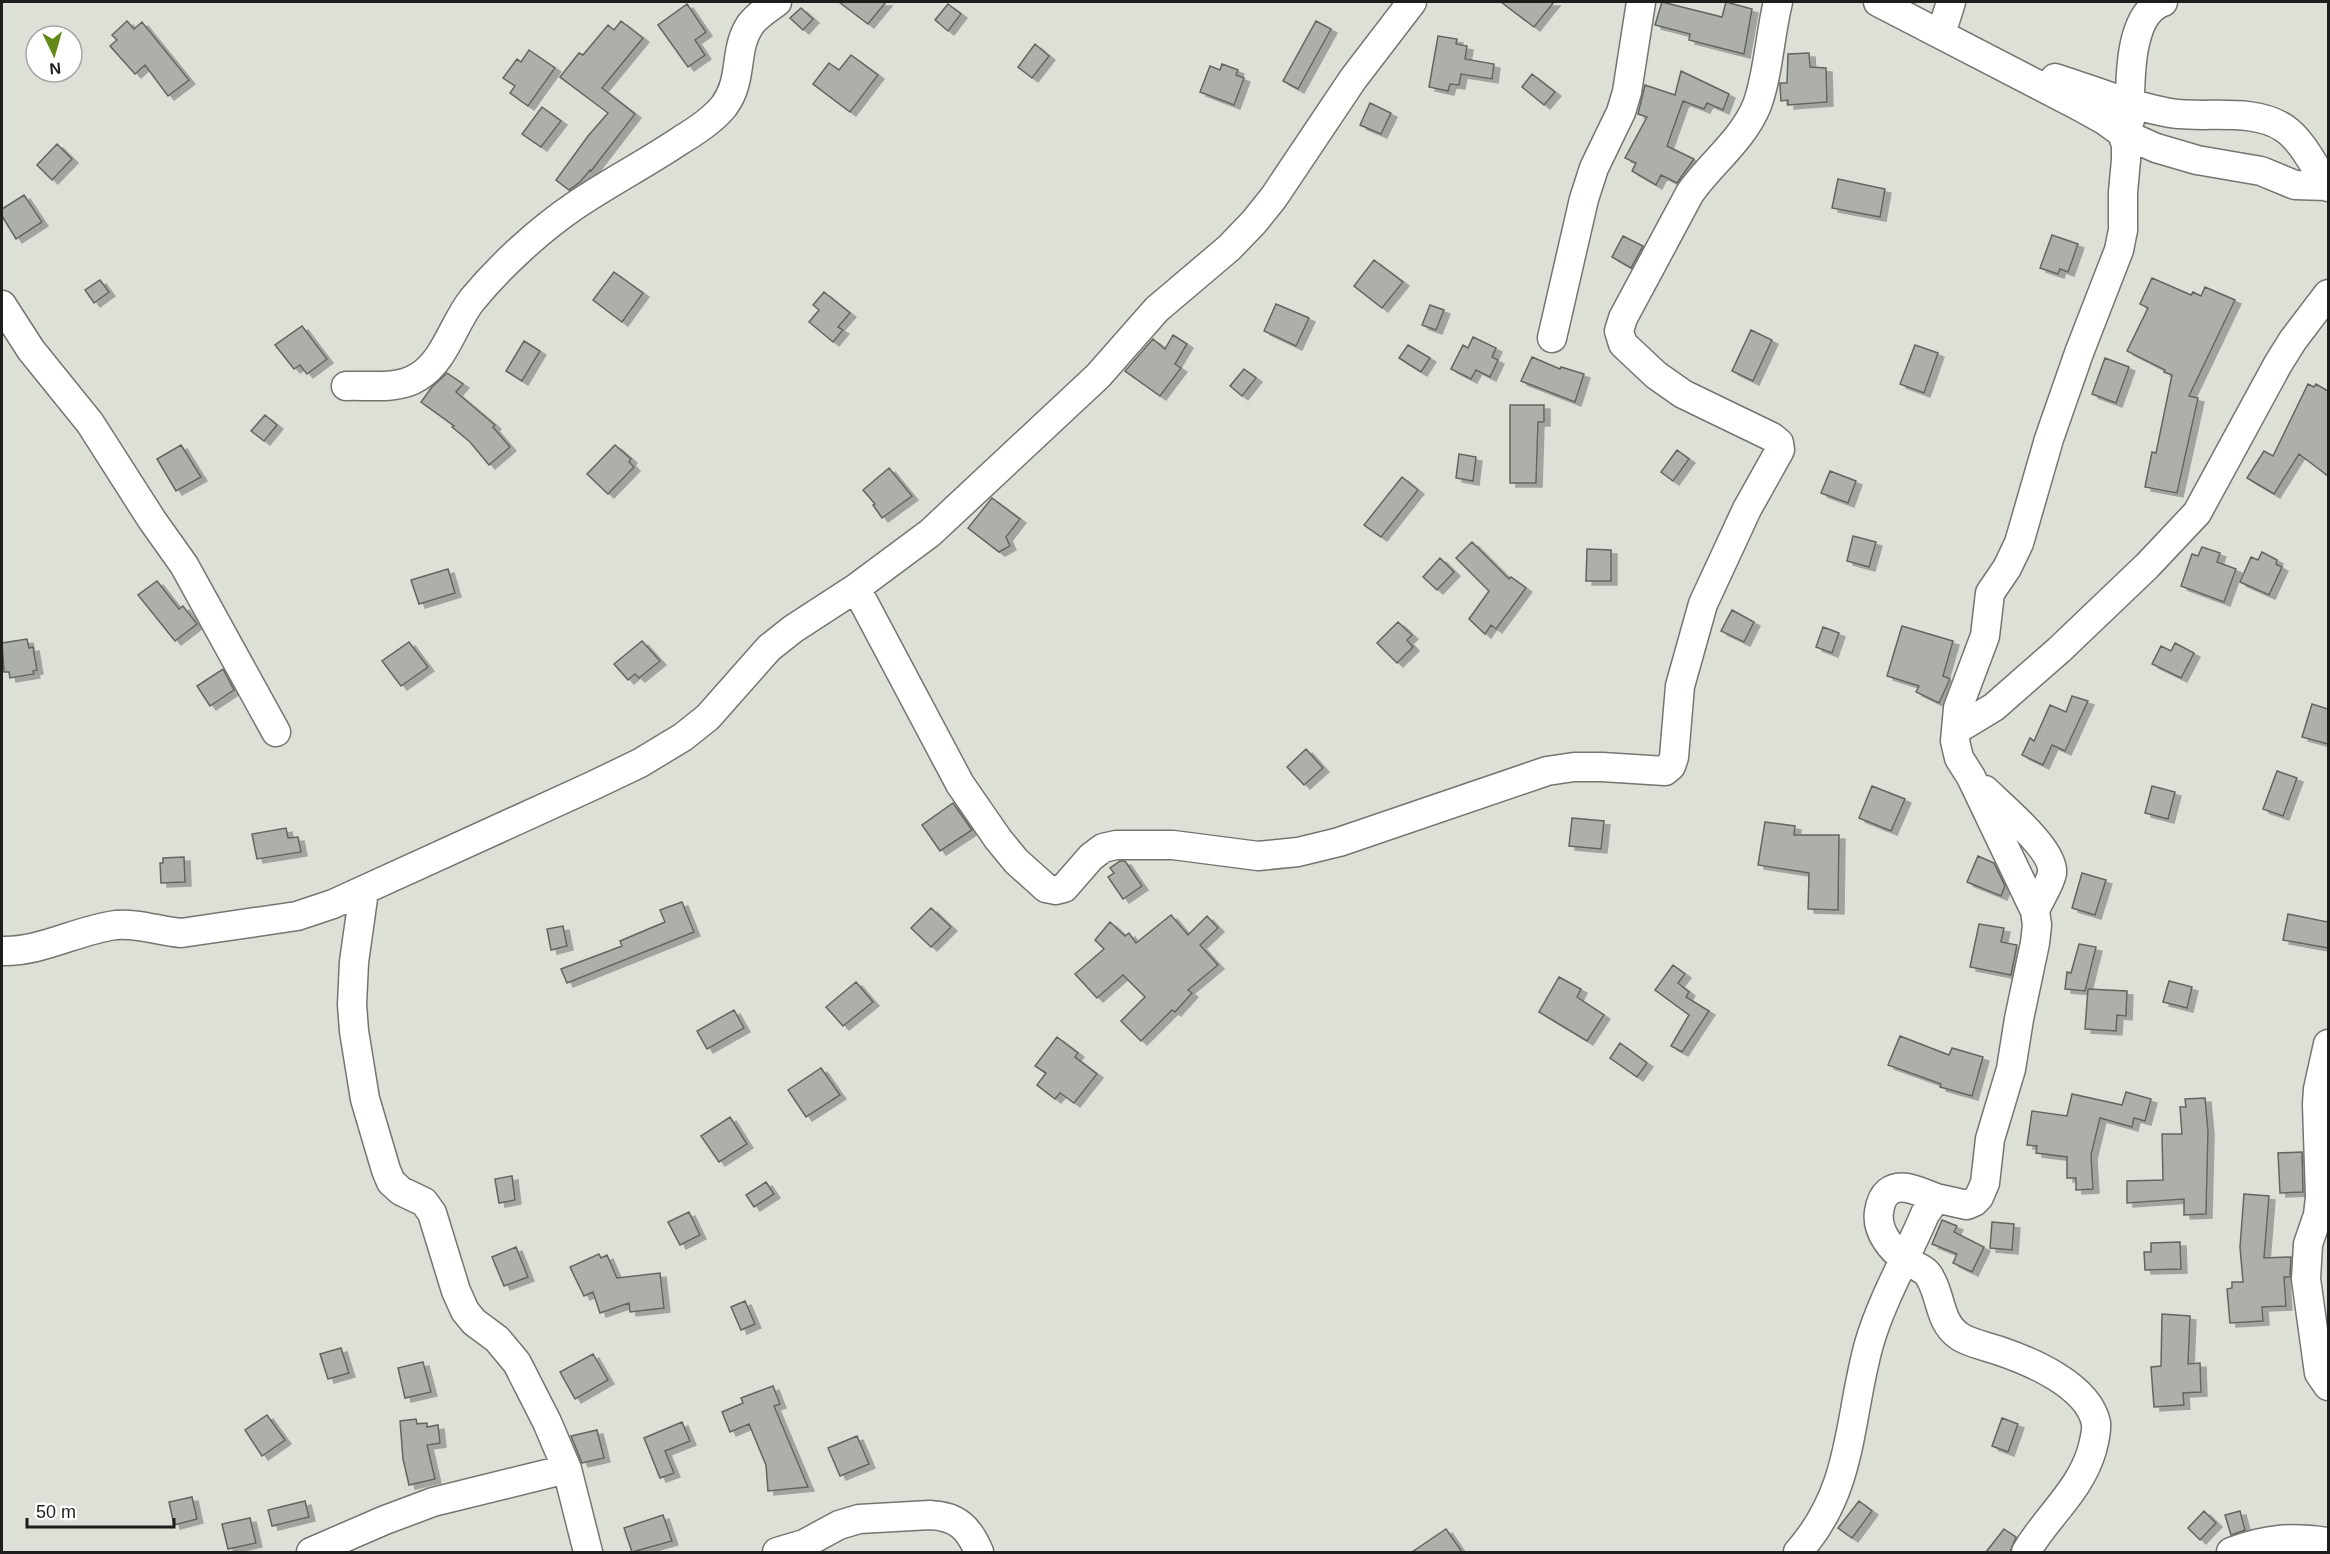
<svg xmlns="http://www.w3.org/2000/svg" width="2330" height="1554" font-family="Arial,sans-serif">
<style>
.building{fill:#acb0a8;stroke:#63665f;stroke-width:1.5;filter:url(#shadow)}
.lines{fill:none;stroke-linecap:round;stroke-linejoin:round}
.minor-casing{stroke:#72766f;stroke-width:31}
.minor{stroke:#fff;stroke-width:28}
</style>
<defs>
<filter id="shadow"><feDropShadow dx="6" dy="4" stdDeviation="0" flood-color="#0004"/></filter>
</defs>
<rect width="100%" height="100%" fill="#dce0d7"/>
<path class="building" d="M839,2H886L868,24Z
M1501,2H1554L1534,27Z
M1662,2L1722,17L1726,2L1752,9L1744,54L1689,40L1690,34L1655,25Z
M687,4L706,32L695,40L705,55L688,67L658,25Z
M948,4L961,14L948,31L935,20Z
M801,8L813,19L803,30L790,18Z
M127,21L134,29L142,22L189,80L168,96L145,65L135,74L110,46L117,40L112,35Z
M621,21L643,38L602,88L635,114L591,171L590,170L580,182L569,190L556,180L588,136L608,113L560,77L579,53L583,55L608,25L614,30Z
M1316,21L1331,29L1298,89L1283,81Z
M1438,36L1457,39L1456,44L1467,46L1465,59L1494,64L1492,79L1461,74L1459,85L1450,84L1448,91L1429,87Z
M1035,44L1049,56L1032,78L1018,67Z
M529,50L555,68L528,106L510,93L515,86L503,78L517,59L521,62Z
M1809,53L1810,67L1826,68L1827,102L1788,105V100L1781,101L1780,86V83H1787L1788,54Z
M851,55L878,75L850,112L813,84L829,63L839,70Z
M1222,64L1238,70L1236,75L1244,78L1234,105L1200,92L1210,66L1220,70Z
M1681,71L1729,94L1723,110L1707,103L1704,109L1683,101L1667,146L1694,159L1677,183L1661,175L1656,185L1632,171L1636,163L1625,158L1647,117L1638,114L1645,85L1675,95Z
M1532,74L1555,92L1544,105L1522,87Z
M1370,103L1391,113L1381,134L1360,125Z
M542,107L561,121L541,147L522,134Z
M57,144L72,159L52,180L37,165Z
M1838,179L1885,189L1880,217L1832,208Z
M24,195L42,222L16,239L2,216V209Z
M2052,235L2078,244L2068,272L2060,269L2058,274L2040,268Z
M1623,236L1643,246L1631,268L1612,257Z
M1374,260L1403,282L1382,308L1354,286Z
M614,272L643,293L622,322L593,300Z
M2152,278L2191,295L2193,292L2201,296L2205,287L2235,300L2189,396L2198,398L2177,493L2145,487L2152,452L2156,453L2172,375L2164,372L2165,370L2127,351L2148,308L2140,304Z
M100,280L109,292L94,303L85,290Z
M824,292L850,313L838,327L843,330L833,342L809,322L819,310L813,305Z
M1276,304L1309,318L1296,346L1264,331Z
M1430,305L1444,310L1436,330L1422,325Z
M302,326L327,359L307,374L300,365L294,369L275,345Z
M1751,330L1772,340L1753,381L1732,371Z
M1173,335L1187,344L1175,364L1181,368L1160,396L1125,371L1153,339L1165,349Z
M1473,337L1496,348L1492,357L1498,360L1490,377L1476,370L1471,379L1451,369L1463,345L1468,348Z
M524,341L540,351L522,381L506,371Z
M1408,345L1430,358L1421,372L1399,358Z
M1915,345L1938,353L1924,393L1900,384Z
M1532,357L1560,369L1561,367L1584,374L1575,402L1521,381Z
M2105,358L2129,367L2116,403L2092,394Z
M1244,369L1256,378L1242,396L1230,386Z
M447,373L463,384L456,392L495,425L493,427L510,447L489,465L470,442L452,427L454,426L421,402L432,387Z
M2308,384L2314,387L2316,384L2328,391V476L2299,454L2274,494L2247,478L2264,451L2273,456Z
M1510,405H1544V422H1538L1536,483H1510Z
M265,415L277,425L264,441L251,431Z
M181,445L201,477L176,491L157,459Z
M615,445L631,459L629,462L634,467L608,494L587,474Z
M1677,450L1689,459L1673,481L1661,472Z
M1459,454L1476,457L1473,481L1456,478Z
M889,468L912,496L882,518L873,505L875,504L863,490Z
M1830,471L1856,481L1848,503L1821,493Z
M1402,477L1418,490L1381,537L1364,525Z
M992,498L1020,519L1006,537L1010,546L999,552L968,528Z
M1853,536L1876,542L1869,567L1847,561Z
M1472,542L1509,579L1511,577L1526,588L1496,629L1491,625L1485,634L1469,619L1489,591L1456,558Z
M2202,547L2220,553L2217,562L2236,569L2224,602L2181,586L2192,554L2198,556Z
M1587,549L1611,550V581H1586Z
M2262,552L2277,560L2276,564L2282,567L2269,595L2240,582L2251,557L2258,560Z
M1440,558L1454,572L1437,590L1423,577Z
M448,569L455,593L419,604L411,580Z
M157,581L179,609L183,606L197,624L175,641L138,595Z
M1732,610L1754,622L1744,642L1721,631Z
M1398,622L1412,635L1407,640L1413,647L1397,663L1377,643Z
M1902,626L1953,641L1943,676L1950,679L1939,703L1916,692L1919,686L1887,676Z
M1823,627L1839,633L1832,653L1816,647Z
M27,639L29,648L33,647L37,670L33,671L34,674L10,678L9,672H4L2,643Z
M642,641L660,661L639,678L635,674L628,680L614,664Z
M409,642L428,667L401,686L382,661Z
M2175,643L2194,653L2181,678L2152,664L2161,646L2171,651Z
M223,669L234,690L210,706L197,686Z
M2072,696L2088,701L2065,751L2052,745L2043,765L2022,755L2030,738L2034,741L2050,705L2066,712Z
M2312,704L2328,709V744L2302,737Z
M1306,749L1323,768L1304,785L1287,767Z
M2277,771L2297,778L2283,816L2263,809Z
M1872,786L1905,799L1891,831L1859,818Z
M2152,786L2175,792L2168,819L2145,813Z
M953,803L972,830L940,851L922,825Z
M1572,818L1604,821L1601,849L1569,846Z
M1765,822L1795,826L1794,835H1839L1838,910L1808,909L1809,873L1758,865Z
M286,828L288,838L298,837L301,852L257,859L252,834Z
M1978,856L1994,863L2005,886L2001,896L1967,882Z
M184,857L185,882L161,883L160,863H163V858Z
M1120,861H1125L1142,886L1123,899L1108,877L1114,873L1110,868Z
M2082,873L2106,880L2095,915L2072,908Z
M682,902L694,932L567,983L561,969L622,946L620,941L665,922L660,910Z
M931,908L951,927L931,947L911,928Z
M2288,914L2328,922V948L2283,940Z
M1171,915L1188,935L1207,916L1218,928L1200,945L1218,965L1188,990L1192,993L1175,1012L1172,1010L1141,1041L1121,1021L1145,997L1123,975L1097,998L1075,974L1104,949L1095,940L1110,922L1125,936L1129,933L1136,943Z
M1979,924L2004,928L2001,942L2017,945L2011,975L1970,967Z
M563,926L567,946L551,950L547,929Z
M2079,944L2096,947L2085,991L2065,989L2067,972L2071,973Z
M1673,965L1685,974L1678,983L1689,992L1686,997L1709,1011L1682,1052L1671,1046L1689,1015L1655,990Z
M1559,977L1581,989L1577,997L1604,1015L1587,1041L1539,1012Z
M2169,981L2192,987L2187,1008L2163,1002Z
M856,982L873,1002L843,1026L826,1007Z
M2088,989L2127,991L2126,1016L2117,1015L2116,1031L2085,1029Z
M734,1010L744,1028L707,1049L697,1031Z
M1900,1036L1949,1055L1952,1048L1983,1057L1972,1096L1940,1087L1941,1084L1888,1065Z
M1057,1037L1078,1053L1075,1057L1097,1074L1074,1103L1060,1093L1055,1099L1037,1085L1046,1073L1035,1066Z
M1620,1043L1647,1063L1637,1077L1610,1058Z
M821,1068L840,1095L806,1117L788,1090Z
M2126,1092L2151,1099L2145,1121L2134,1118L2132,1127L2100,1118L2091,1155L2093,1189L2076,1190V1178H2067V1157L2036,1153L2037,1146L2027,1145L2032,1111L2067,1116L2072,1094L2122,1105Z
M2205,1098L2208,1131L2206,1214L2184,1215V1199L2127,1203V1181L2163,1180L2162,1134H2182L2180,1107H2186L2185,1099Z
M730,1117L747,1144L719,1162L701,1136Z
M2302,1152L2303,1192L2280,1193L2278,1153Z
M512,1176L515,1200L499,1203L495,1179Z
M766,1182L774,1194L754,1207L746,1195Z
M2244,1194L2269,1196L2264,1258L2291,1257L2290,1277H2284L2286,1306L2262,1307L2263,1321L2230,1323L2227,1289L2232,1288V1282H2243L2240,1247Z
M689,1212L700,1235L680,1245L668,1222Z
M1942,1220L1957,1226L1954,1232L1984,1247L1972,1272L1953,1263L1957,1254L1932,1244Z
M1992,1222L2014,1224L2012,1250L1990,1248Z
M2180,1242L2181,1269L2145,1270L2144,1252H2151V1243Z
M516,1247L528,1277L504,1286L492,1257Z
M599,1254L601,1258L607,1255L617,1278L660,1273L664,1308L630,1312L629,1303L600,1313L593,1292L584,1296L570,1267Z
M745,1301L755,1324L741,1330L731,1307Z
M2162,1314L2190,1316L2188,1364L2200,1363L2201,1392L2183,1393L2184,1405L2154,1407L2151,1367L2161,1366Z
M341,1348L349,1373L328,1379L320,1354Z
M593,1354L608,1380L575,1399L560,1372Z
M423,1362L431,1392L405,1398L398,1368Z
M773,1386L780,1404L774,1406L808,1487L768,1491L766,1465L749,1424L730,1432L722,1412L743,1403L741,1398Z
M267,1415L285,1440L262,1456L245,1430Z
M2002,1418L2018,1424L2008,1452L1992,1446Z
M416,1419L417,1424L427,1423V1427L438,1425L440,1443L427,1445L435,1479L409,1485L403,1459L400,1421Z
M682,1422L690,1441L665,1451L674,1473L660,1478L644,1438Z
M597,1430L604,1458L582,1463L571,1436Z
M857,1436L869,1464L840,1476L828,1448Z
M192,1497L197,1519L174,1525L169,1502Z
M305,1501L309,1517L272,1526L268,1510Z
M1859,1501L1872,1511L1852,1538L1838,1528Z
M2204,1511L2216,1523L2200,1540L2188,1528Z
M2240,1511L2245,1530L2231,1535L2225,1515Z
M663,1515L672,1541L632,1552L624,1528Z
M250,1518L256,1543L228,1549L222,1524Z
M1446,1529L1462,1552H1412Z
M2004,1529L2016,1537L2010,1552H1986Z"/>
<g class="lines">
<g class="minor-casing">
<path id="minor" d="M1941,34L1951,2
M2055,78C2093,90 2131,106 2170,113C2206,119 2252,107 2284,128C2303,141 2315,168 2328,187
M2130,120C2130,88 2127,14 2163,2
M2122,133L2156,148L2197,160L2261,171L2295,185L2328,186
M2,305L31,350L90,423L152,520L184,565L276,732
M1552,338L1584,199L1594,168L1621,112L1627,92L1641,2
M346,386C368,385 398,390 418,377C445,361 453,324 472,300C501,265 539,230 576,205C610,182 647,163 681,140C696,131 713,120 724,106C744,79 733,51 750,25C757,15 768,9 777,2
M856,588L960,784L998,839L1016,861L1046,888L1056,890L1064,888L1091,857L1103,848L1116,845H1173L1258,856L1298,852L1339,842L1547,771L1574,767H1602L1665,771L1671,766L1674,757L1680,686L1703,604L1747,509L1780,450L1779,443L1772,437L1683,394L1656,375L1623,344L1619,331L1623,318L1690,193C1710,164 1743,140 1757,105C1768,76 1770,34 1778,2
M1956,730L1994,707L2059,650L2147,566L2197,513L2278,364L2293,340L2328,294
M1985,790C2001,806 2055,850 2052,873C2050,885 2039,899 2035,911
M364,891L354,962L352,1005L354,1031L365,1099L386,1170L391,1182L401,1191L424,1202L432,1213L456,1291L465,1311L474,1322L497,1339L517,1363L547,1422L567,1469L588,1552
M2,951C42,952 77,930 116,925C138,923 159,931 181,933L297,916L333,904L592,786L640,763L683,737L708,717L769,648L793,629L856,588L930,533L1098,376L1157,309L1229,248L1254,222L1274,197L1353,79L1412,2
M2328,1044L2318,1089L2317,1104L2320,1197L2318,1215L2308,1244L2306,1279L2319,1373L2328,1386
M1940,1199C1924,1195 1903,1180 1888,1192C1882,1197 1880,1205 1879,1212C1876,1232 1892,1250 1907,1261C1915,1266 1925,1269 1929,1276C1942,1296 1938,1321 1959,1336C1969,1343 1985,1346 1997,1350C2030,1361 2088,1385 2096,1423C2097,1432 2094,1441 2092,1450C2080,1491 2047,1516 2026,1552
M311,1552L385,1520L433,1502L567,1469
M777,1552L804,1544L839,1525L859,1519L930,1515C957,1516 969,1528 979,1552
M1798,1552C1854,1489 1848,1420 1869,1344C1882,1299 1907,1257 1925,1214L1933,1203L1940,1199L1967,1205L1974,1202L1979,1197L1985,1183L1990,1139L2011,1069L2019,1019L2035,943L2037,925L2035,911L1971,777L1959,758L1955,741L1958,708L1985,636L1990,593L2007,568L2019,543L2049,439L2079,353L2119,250L2123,230V192L2126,160V145L2122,133L2104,120L2075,104L1878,2
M2231,1552C2267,1538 2291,1537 2328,1542"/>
</g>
<use href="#minor" class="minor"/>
</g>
<rect width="2330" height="1554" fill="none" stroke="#1d1e1b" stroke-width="6"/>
<g transform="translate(54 54) rotate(175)"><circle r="28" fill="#ffffff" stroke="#a5a5a4" stroke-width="1.5"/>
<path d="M0-4.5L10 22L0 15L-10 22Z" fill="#608915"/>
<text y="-9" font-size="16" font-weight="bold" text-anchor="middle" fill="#1d1e1b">N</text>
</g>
<path d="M27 1518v9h147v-9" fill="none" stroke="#1d1e1b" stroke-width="3"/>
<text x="36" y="1518" font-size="18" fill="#1d1e1b" stroke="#ffffff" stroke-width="4.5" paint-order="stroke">50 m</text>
</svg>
